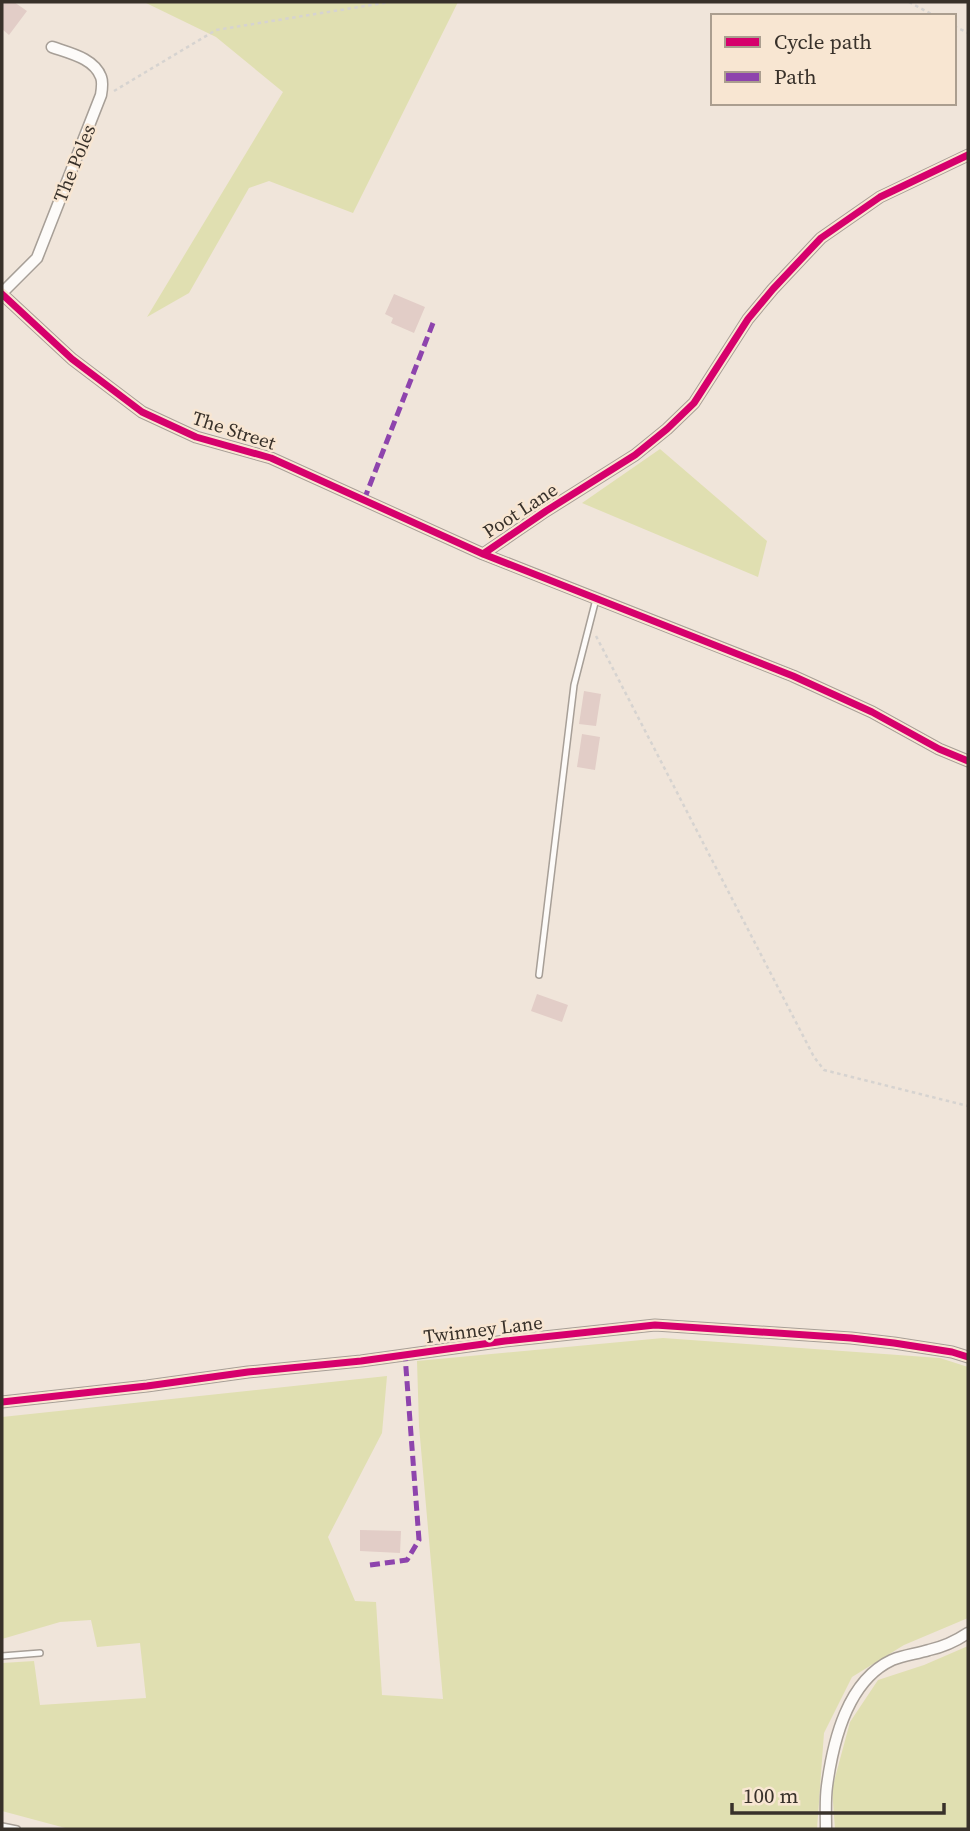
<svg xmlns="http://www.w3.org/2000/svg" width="970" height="1831" font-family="'Source Serif 4',serif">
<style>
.green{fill:#e0dfb1}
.building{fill:#e2cdc7}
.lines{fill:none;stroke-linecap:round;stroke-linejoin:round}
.lane-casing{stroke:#a79f97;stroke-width:8}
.street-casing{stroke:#a79f97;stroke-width:13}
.path{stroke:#d6d3d0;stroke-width:2.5;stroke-dasharray:3.5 3.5;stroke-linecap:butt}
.lane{stroke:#fdfbf9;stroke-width:5}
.street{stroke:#fdfbf9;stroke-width:10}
.quiet{stroke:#8e44ad;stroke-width:5;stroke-dasharray:10 5;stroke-linecap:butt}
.cycleway-casing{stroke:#f8e6d2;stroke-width:11}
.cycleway{stroke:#d6006c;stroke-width:7}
.labels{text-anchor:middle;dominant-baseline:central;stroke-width:5;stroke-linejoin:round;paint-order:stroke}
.street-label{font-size:19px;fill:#38312a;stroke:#f8e6d2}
</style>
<rect width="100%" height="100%" fill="#f0e5da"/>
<path class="green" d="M144,2H458L353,213L269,181L249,188L189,293L147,317L283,92L216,37Z
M660,449L767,541L758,577L582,503Z
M663,1338L940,1358L968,1367V1618L904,1645L852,1677L824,1733L817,1829H69L2,1811V1663L34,1661L40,1705L146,1698L140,1643L97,1647L91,1620L60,1622L2,1639V1417L387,1376L382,1433L328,1537L355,1601L376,1602L382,1695L443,1699L419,1426L417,1361Z
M968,1646V1829H835L832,1789L850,1722L878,1680L924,1665Z"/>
<path class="building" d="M2,2H14L27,11L9,35L2,29Z
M394,294L425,307L414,333L391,323L393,318L385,314Z
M584,691L601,694L596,726L579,724Z
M582,734L600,737L595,770L577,767Z
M537,994L568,1005L562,1022L531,1011Z
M360,1530L401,1531L400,1553L360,1551Z"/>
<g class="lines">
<g class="lane-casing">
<path id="lane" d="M539,975L574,685L596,599
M2,1656L40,1653
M2,1826L17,1829"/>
</g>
<g class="street-casing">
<path id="street" d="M2,293L37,258L101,95C102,89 103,82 101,77C94,58 69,53 52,47
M2,294L72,359L142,412L196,437L271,458L483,554L793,676L872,712L939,749L968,761
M483,554L546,511L635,455L667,429L694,403L748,319L773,289L821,238L880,197L968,155
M2,1402L147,1386L248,1372L361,1361L505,1341L655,1325L851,1338L894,1343L952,1352L968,1357
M826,1829C826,1815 825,1800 827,1786C833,1741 847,1681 892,1660C904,1655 916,1654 929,1650C943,1647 956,1641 968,1633"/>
</g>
<path class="path" d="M909,2L935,16
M954,26L968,33
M114,91L216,30L390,2
M596,636L814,1057L824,1070L968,1106"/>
<use href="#lane" class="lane"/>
<use href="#street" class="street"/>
<path class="quiet" d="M364,500L433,323
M370,1565L407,1560L419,1540L405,1355"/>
<g class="cycleway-casing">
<path id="cycleway" d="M2,294L72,359L142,412L196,437L271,458L483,554L793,676L872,712L939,749L968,761
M483,554L546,511L635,455L667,429L694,403L748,319L773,289L821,238L880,197L968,155
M2,1402L147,1386L248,1372L361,1361L505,1341L655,1325L851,1338L894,1343L952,1352L968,1357"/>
</g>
<use href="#cycleway" class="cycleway"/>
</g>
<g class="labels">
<g class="street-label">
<text transform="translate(74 163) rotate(-68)">The Poles</text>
<text transform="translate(234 430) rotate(18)">The Street</text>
<text transform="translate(520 510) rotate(-33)">Poot Lane</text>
<text transform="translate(483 1329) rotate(-7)">Twinney Lane</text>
</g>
</g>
<rect width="970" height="1831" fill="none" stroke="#38312a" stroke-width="7"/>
<rect x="711" y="14" width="245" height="91" fill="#f8e6d2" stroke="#ab9e8f" stroke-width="2"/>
<rect x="725" y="37" width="35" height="10" fill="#d6006c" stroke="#ab9e8f" stroke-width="2"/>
<text x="774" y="49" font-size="21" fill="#38312a">Cycle path</text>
<rect x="725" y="72" width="35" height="10" fill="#8e44ad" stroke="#ab9e8f" stroke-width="2"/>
<text x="774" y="84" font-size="21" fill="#38312a">Path</text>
<path d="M732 1803v10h212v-10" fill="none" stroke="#38312a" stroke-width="3.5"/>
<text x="743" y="1803" font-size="21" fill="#38312a" stroke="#f8e6d2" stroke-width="5" paint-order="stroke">100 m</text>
</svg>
